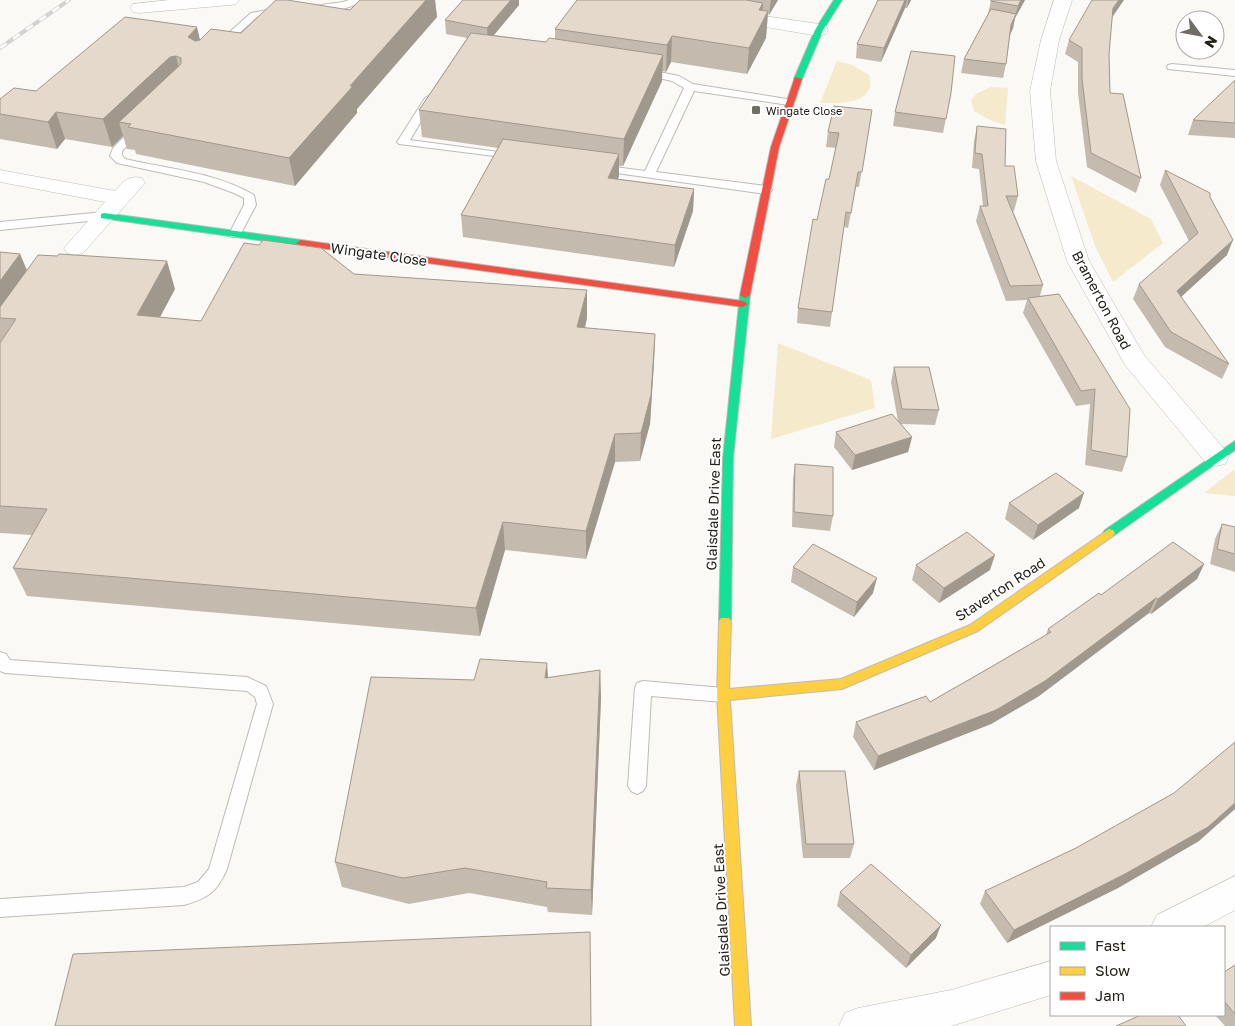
<svg xmlns="http://www.w3.org/2000/svg" width="1235" height="1026" font-family="'Golos Text',sans-serif">
<style>
.green{fill:#f6eacd}
.lines{fill:none;stroke-linecap:round;stroke-linejoin:round}
.lane-casing{stroke:#bdbbb6;stroke-width:2}
.street-casing{stroke:#bdbbb6;stroke-width:1}
.fast-casing{stroke:#bdbbb6;stroke-width:2}
.slow-casing{stroke:#bdbbb6;stroke-width:2}
.jam-casing{stroke:#bdbbb6;stroke-width:2}
.lane{fill:#fefefe;fill-rule:evenodd}
.street{fill:#fefefe;fill-rule:evenodd}
.fast{fill:#16e098;fill-rule:evenodd}
.slow{fill:#ffcf43;fill-rule:evenodd}
.jam{fill:#f24e42;fill-rule:evenodd}
.rail-casing{stroke:#d3d2d0;stroke-width:4}
.rail{stroke:#fff;stroke-width:2.5;stroke-dasharray:8;stroke-linecap:butt}
.wall{fill:#c4bbae}
.shaded-wall{fill:#a0988d}
.building{fill:#e4d9ca;stroke:#a0988d}
.poi-dot{fill:#6f6d66;stroke:#fff;stroke-width:2}
.labels{text-anchor:middle;dominant-baseline:central;stroke-width:4;stroke-linejoin:round;paint-order:stroke}
.far-poi-label{font-size:11px;fill:#242119;stroke:#fff;text-anchor:start}
.street-label{font-size:14px;fill:#242119;stroke:#fff}
</style>
<rect width="100%" height="100%" fill="#fbf9f5"/>
<path class="green" d="M837,61L852,65L869,75C878,104 839,104 820,103Z
M991,87L1008,88L1005,125L990,120L974,111L971,100L976,94Z
M1071,176L1151,219L1163,243L1113,282L1095,246Z
M778,343L871,380L875,408L771,439Z
M1235,469V496L1204,493Z"/>
<g class="lines">
<g class="lane-casing">
<path id="lane" d="M349,0H362C353,8 321,17 311,9C320,2 338,5 349,0Z
M283,7L286,8V12L257,17L224,47L220,48L215,45L251,13Z
M1172,64L1235,70V76L1168,69L1167,67L1168,65Z
M644,69L679,76L693,84L793,100L794,102L793,104L789,105L694,91L656,172L766,186L770,188L772,190L770,192L766,194L595,170L593,168L595,166L599,165L645,171L684,88L672,81L640,74L639,72L640,70Z
M430,95L435,98L410,140L514,154L520,157L518,159L399,144L397,142L425,98Z
M138,126L144,129L122,151V155L125,159C168,169 215,172 254,195L256,205L239,237H231L229,234L244,205V198L234,193L204,182L117,163L110,156L113,148L134,127Z
M104,212L110,216L108,219L0,230V222Z
M0,652L6,654L10,660L247,677L266,686L273,704L227,869C217,892 208,898 184,905L0,917V899L184,887L198,882L209,869L257,704L255,697L247,691L5,673L0,671Z
M643,681L723,688L729,690L731,695L729,700L723,702L651,696L646,786L643,791L637,794L631,791L628,786L635,688L637,683Z"/>
</g>
<g class="street-casing">
<path id="street" d="M169,0H239L236,4L230,5L139,13L133,12L130,8L133,4Z
M1054,0H1072L1059,40L1050,91L1056,161L1089,261L1144,355L1225,450L1229,457L1225,464L1216,466L1207,464L1125,365L1067,261L1036,161L1030,91L1041,40Z
M730,11L819,24L826,26L828,30L826,34L819,36L724,20L721,16L724,12Z
M0,170L115,191C124,181 128,175 142,178L145,183L83,253L75,255L67,253L64,248L105,202L0,182Z
M1235,876V910L1203,927H1151L1157,915Z
M1051,961V995L951,1026H839L845,1013L858,1008L951,990Z"/>
</g>
<g class="fast-casing">
<path id="fast" d="M834,0H842L823,30L802,79L795,81L794,79L815,30Z
M104,213L301,240L306,243L301,246L101,218V214Z
M745,292L750,295L733,458L731,621L729,624H721L719,621L723,458L740,295Z
M1235,441V450L1113,536H1105L1103,533L1105,530Z"/>
</g>
<g class="slow-casing">
<path id="slow" d="M1109,529L1113,530L1115,533L1113,536L978,631L842,689L730,700L751,1026H735L717,695L719,621L721,618H729L731,621L729,689L841,679L970,625Z"/>
</g>
<g class="jam-casing">
<path id="jam" d="M795,77L802,79L779,147L750,295L745,298L740,295L771,147Z
M301,240L743,301L748,304L743,307L298,245L296,243Z"/>
</g>
<use href="#lane" class="lane"/>
<use href="#street" class="street"/>
<use href="#fast" class="fast"/>
<use href="#slow" class="slow"/>
<use href="#jam" class="jam"/>
<g class="rail-casing">
<path id="rail" d="M0,48L69,0"/>
</g>
<use href="#rail" class="rail"/>
</g>
<path class="wall" d="M360,0H435L437,17L357,109V113L295,186L136,154L135,150L127,149L123,136L112,147L65,139L57,149L0,139V99L36,91L200,40L241,33L350,10Z
M463,0H519V5L494,35L546,42L555,39V29L577,0H778L769,15L768,14L766,38L747,74L671,62L666,72L662,71V81L623,166H619V176L618,179L694,189L693,211L674,267L463,237L461,215L498,148L422,137L419,110L467,38L446,34L445,20Z
M878,0H911L907,8H905L881,62L856,58L857,44Z
M991,0H1025L1015,18L1013,28L1010,35L1006,64L1003,78L961,73L964,59L988,14Z
M1112,17L1109,54L1110,93L1141,178L1136,193L1087,167L1078,93V62L1065,54L1069,40Z
M1235,80V138L1188,135L1193,120Z
M951,93L943,133L893,126L895,112Z
M872,110L859,187H856L848,228L844,227L830,327L797,323L798,308L817,220L829,179L836,148L826,147L828,132Z
M977,126L1005,166L1018,196L1014,211H1013L1043,285L1040,296L1059,294L1127,457L1122,472L1085,465L1090,404L1076,406L1023,313L1027,300L1006,301L976,221L980,206H983L979,169L972,168L974,141Z
M1165,170L1210,197L1227,255L1181,297L1229,364L1222,379L1165,347L1133,299L1139,284L1189,241L1160,185Z
M0,252L20,254L27,270L175,289L160,317L201,321L354,274L587,318L585,328L655,334L654,362L650,424L640,461L615,462L586,559L505,550L480,636L27,596L13,568L32,535L0,533Z
M894,367L939,410L935,425L901,424L912,437L908,452L852,470L834,447L836,432L898,421L891,382Z
M795,464L833,516L830,531L792,527L793,479Z
M1009,503L1079,508L1033,540L1005,519Z
M1222,524L1235,527V572L1210,564L1215,539Z
M1204,564L1197,579L1151,614L1149,613L1039,696L991,724L874,770L853,737L856,722L930,702L1046,635L1048,629L1101,595Z
M916,565L990,570L939,603L912,580Z
M793,567L873,593L854,617L791,582Z
M600,670L601,698L592,915L548,912L547,907L469,893L409,904L342,887L335,862L474,680L548,678Z
M799,771L854,844L850,858H803L796,785Z
M1199,841L1118,888L1007,943L980,904L985,891Z
M840,892L936,938L906,968L837,906Z
M1235,965V1026H1225L1215,1015H1224V972Z"/>
<path class="shaded-wall" d="M426,0H435L437,17L357,109V113L295,186L289,158L350,86Z
M511,0H519V5L488,42L487,28Z
M771,0H778L769,15Z
M905,0H907L905,8L881,62L884,48Z
M908,0H911L907,8Z
M1021,0H1025L1015,18L1013,28L1008,39L1011,25L1015,16L1018,6Z
M1119,0H1124L1109,22L1113,8Z
M763,3L762,23L768,11L766,38L747,74L749,48L759,10Z
M197,27L203,53L188,37Z
M672,36L671,62L666,72L667,45Z
M663,55L662,81L623,166L624,139Z
M176,56L182,82L131,124L119,122L123,136L112,147L103,119L170,57Z
M56,112L65,139L57,149L48,122Z
M619,154V176L608,199V178Z
M694,189L693,211L674,267L675,245Z
M1233,240L1227,255L1171,306L1177,291Z
M20,254L31,281L0,318V281Z
M167,261L175,289L146,343L137,315Z
M587,290V318L578,355L577,327Z
M655,334L654,362L650,424L640,461L641,433Z
M615,434V462L586,559V531Z
M912,437L908,452L852,470L855,455Z
M1084,493L1079,508L1033,540L1038,525Z
M503,522L505,550L480,636L476,608Z
M995,555L990,570L939,603L944,588Z
M1204,564L1197,579L1151,614L1158,599Z
M877,578L873,593L854,617L857,602Z
M1156,598L1149,613L1039,696L991,724L874,770L878,756Z
M547,663L549,690L545,678Z
M600,670L601,698L592,915L591,890Z
M1235,803V809L1199,841L1118,888L1007,943L1014,930Z
M941,925L936,938L906,968L911,955Z"/>
<path class="building" d="M276,0H287L350,10L360,0H426L350,86H353L289,158L128,127L131,124L119,122L181,64V58L176,56L170,57L103,119L56,112L48,122L0,114V99L14,88L36,91L125,17L197,27L188,37L195,41L200,40L211,29L241,33Z
M463,0H511L487,28L445,20Z
M577,0H746L763,3L759,10L768,11L749,48L672,36L667,45L555,29Z
M878,0H905L884,48L857,44Z
M991,0H1021L1018,6L991,1Z
M1092,0H1119L1113,8L1109,54L1110,93L1123,94L1141,178L1091,153L1082,79V48L1069,40Z
M991,9L1016,14L1011,25L1006,64L964,59Z
M471,33L546,42L549,38L663,55L624,139L419,110Z
M911,51L955,56L951,93L946,119L895,112Z
M1235,80V123L1193,120Z
M834,106L872,110L862,172H858L851,213L846,212L832,312L798,308L813,219L817,220L826,179H829L839,133L828,132Z
M977,126L1006,129L1005,166H1014L1018,196H1006L1043,285L1010,286L980,206H988L982,154L975,153Z
M503,139L619,154L608,178L694,189L675,245L461,215Z
M1165,170L1210,193V197L1233,240L1177,291L1229,364L1171,332L1139,284L1198,233Z
M263,240L321,248L354,274L587,290L577,327L655,334L651,395L641,433L615,434L586,531L503,522L476,608L13,568L47,509L0,506V343L16,319L0,318V307L38,255L57,256L59,254L167,261L137,315L201,321L244,243L259,245Z
M0,252L20,254L0,281Z
M1059,294L1130,409L1127,457L1091,450L1095,389L1081,391L1028,298Z
M894,367H929L939,410L902,409Z
M892,414L912,437L855,455L836,432Z
M795,464L833,467V516L794,512Z
M1056,473L1084,493L1038,525L1009,503Z
M1222,524L1235,527V554L1217,549Z
M967,532L995,555L944,588L916,565Z
M1173,542L1204,564L1158,599L1156,598L1045,681L996,710L878,756L856,722L926,696L930,702L991,667L1051,632L1048,629L1099,593L1101,595Z
M813,544L877,578L857,602L793,567Z
M480,659L547,663L545,678L600,670L591,890L546,888L547,882L465,868L403,878L335,862L371,677L474,680Z
M1235,742V803L1208,827L1125,874L1014,930L985,891L1076,848L1174,793Z
M799,771H845L854,844H806Z
M871,864L941,925L911,955L840,892Z
M590,932L591,1026H55L73,954Z
M1235,965V1014L1224,1001V972Z
M1141,1015H1178L1186,1026H1116Z"/>
<rect class="poi-dot" x="751" y="105" width="10" height="10" rx="2.5"/>
<g class="labels">
<g class="far-poi-label">
<text x="766" y="110">Wingate Close</text>
</g>
<g class="street-label">
<text transform="translate(379 254) rotate(8)">Wingate Close</text>
<text transform="translate(1102 300) rotate(62)">Bramerton Road</text>
<text transform="translate(713 504) rotate(-88)">Glaisdale Drive East</text>
<text transform="translate(1000 589) rotate(-33)">Staverton Road</text>
<text transform="translate(721 910) rotate(-93)">Glaisdale Drive East</text>
</g>
</g>
<rect x="1050" y="926" width="175" height="90" fill="#ffffff" stroke="#a7a6a3"/>
<rect x="1060" y="942" width="25" height="8" fill="#16e098" stroke="#a7a6a3"/>
<text x="1095" y="951" font-size="15" fill="#242119">Fast</text>
<rect x="1060" y="967" width="25" height="8" fill="#ffcf43" stroke="#a7a6a3"/>
<text x="1095" y="976" font-size="15" fill="#242119">Slow</text>
<rect x="1060" y="992" width="25" height="8" fill="#f24e42" stroke="#a7a6a3"/>
<text x="1095" y="1001" font-size="15" fill="#242119">Jam</text>
<g transform="translate(1200 35) rotate(122)"><circle r="24" fill="#ffffff" stroke="#a7a6a3"/>
<path d="M0-4L9 19L0 12L-9 19Z" fill="#6f6d66"/>
<text y="-8" font-size="14" font-weight="bold" text-anchor="middle" fill="#242119">N</text>
</g>
</svg>
